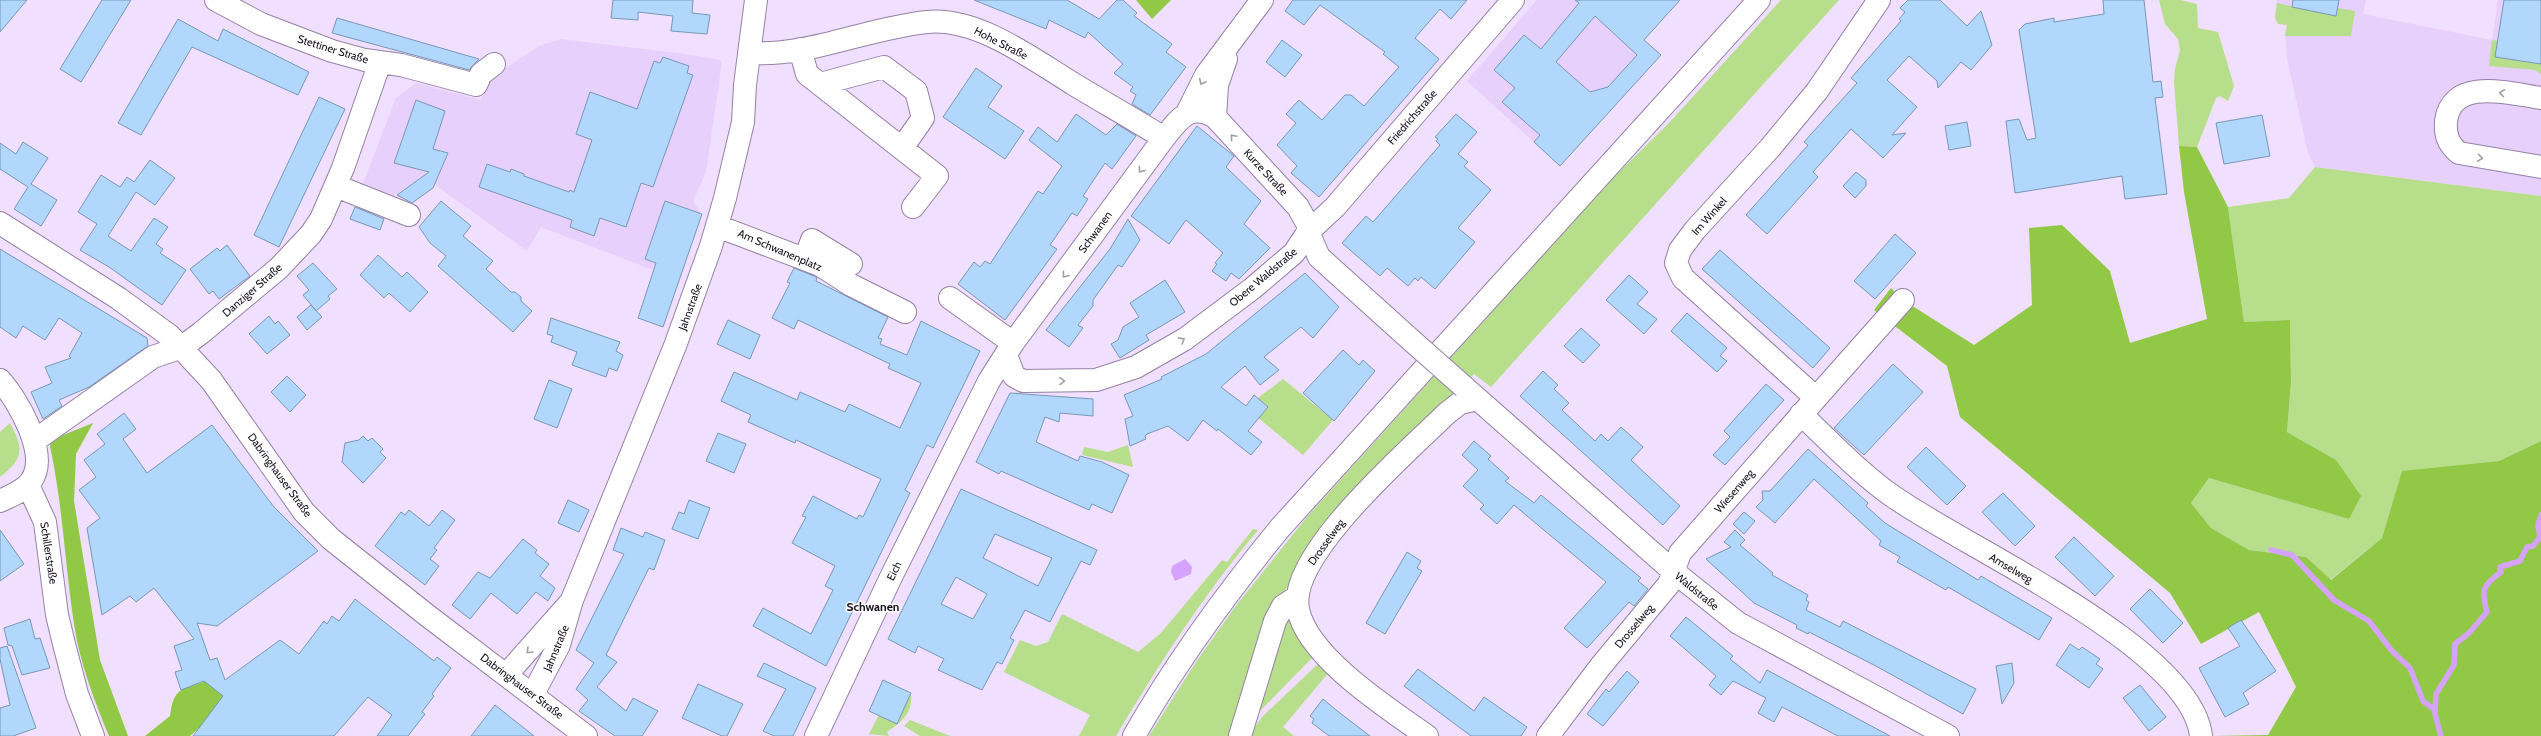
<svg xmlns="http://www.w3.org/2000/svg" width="2541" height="736" font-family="Cabin,sans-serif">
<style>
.built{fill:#e8d0fd}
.green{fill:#b7de8a}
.forest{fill:#91c846}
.water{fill:#d5a3fd}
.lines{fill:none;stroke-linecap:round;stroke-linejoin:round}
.stream{stroke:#d5a3fd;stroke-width:5.5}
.building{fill:#b1d7fd;stroke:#7997b5;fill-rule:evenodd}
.minor-casing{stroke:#9481a5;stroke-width:24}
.major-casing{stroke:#9481a5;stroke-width:24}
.minor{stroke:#fff;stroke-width:22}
.major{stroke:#fff;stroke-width:22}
.minor-bridge-casing{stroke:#9481a5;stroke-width:24;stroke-linecap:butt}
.minor-bridge{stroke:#fff;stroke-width:22}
.oneway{stroke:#a19fa4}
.labels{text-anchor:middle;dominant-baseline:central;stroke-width:3;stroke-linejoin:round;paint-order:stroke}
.street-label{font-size:11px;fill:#150e1b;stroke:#fff}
.neighbourhood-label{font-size:12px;font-weight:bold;fill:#150e1b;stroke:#fff}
</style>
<rect width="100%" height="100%" fill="#f0dffe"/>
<path class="built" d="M1537,0H1576L1650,66L1560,166L1467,81Z
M2277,0H2366L2363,14L2492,40L2498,0H2541V196L2315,167L2308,153L2287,59L2285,36L2287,25L2278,24L2275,18Z
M561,39L685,54L720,60L722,62L706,172L693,201L702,214L679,280L541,227L527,251L423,176L392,197L362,186L396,98L416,83L481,100L490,78L539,46Z"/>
<path class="green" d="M1781,0H1839L1491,387L1474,374L1345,502L1282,595L1280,594L1265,630L1233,736H1149L1194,665L1235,607L1307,517L1613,178L1669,123Z
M2159,0H2180L2197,4L2198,28L2218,32L2234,86L2228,101L2220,96L2216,98L2197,147L2179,146L2174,82L2175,69L2180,50L2178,39L2165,24Z
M2277,3L2336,16L2338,8L2355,11L2351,36H2285L2287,25L2278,24L2275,18Z
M2492,40L2498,41L2496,57L2541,64V74L2535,70L2489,66Z
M2315,167L2541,196V441L2499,461L2402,472L2382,538L2330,580L2306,557L2249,550L2211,528L2191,503L2209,478L2349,519L2336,460L2287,432L2291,382L2290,320L2244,322L2228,207L2289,198Z
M1283,379L1333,420L1303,455L1245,407L1260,416L1268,407L1258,398Z
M10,423C24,449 24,458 0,477V432Z
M1128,445L1133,467L1082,455L1084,447L1108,452Z
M1253,529L1258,530C1204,594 1159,664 1116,736H1079L1090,715L1004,672L1020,640L1036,646L1048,642L1062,614L1138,652L1160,634L1222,560L1227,562Z
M1286,608L1314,656L1254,717Z
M1319,663L1329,672L1283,727L1294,736H1248L1263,716Z
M911,693C913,713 902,722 887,732L889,736L869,734L879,715L897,723Z
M910,720L950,736H920L904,726Z"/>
<path class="forest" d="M1136,0H1171L1152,19Z
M2179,146L2197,147L2228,207L2244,322L2290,320L2291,382L2287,432L2336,460L2361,496L2349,519L2209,478L2191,503L2211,528L2249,550L2306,557L2331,580L2382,538L2402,471L2499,461L2541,441V736H2213L2268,735L2296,687L2259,612L2201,644L2170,593L1960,417L1947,366L1874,310L1891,288L1903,300L1974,345L2032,305L2029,228L2062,225L2110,271L2130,343L2207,319L2184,192Z
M93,423L76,454L74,501L100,660L128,736H109C96,705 84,673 77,641C65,576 64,510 50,446L51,440Z
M206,681L230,701L190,736H145L170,716C174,687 181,690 206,681Z"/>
<path class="water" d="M1185,559L1192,567L1191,574L1175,581L1171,572L1172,566Z"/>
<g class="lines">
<path class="stream" d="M2271,550L2292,555L2334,600L2369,621L2392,651L2410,668L2423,701L2435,710
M2441,736L2435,714L2436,694L2454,665L2455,644L2469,633L2487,612C2481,590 2482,586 2501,572L2500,567L2520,561L2527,547L2533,546L2540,537L2538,526L2541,515"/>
</g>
<path class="building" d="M0,0H27L0,32Z
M102,0H131L81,82L60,69Z
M613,0H693L692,13L710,15L707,34L671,31L673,16L638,12V20L611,18Z
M974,0H1067L1099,19L1117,0H1123L1137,13L1134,16L1172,44L1166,52L1186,67L1150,115L1132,104L1136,95L1130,91L1133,87L1114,73L1123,64L1088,32L1085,38L1049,20L1046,29Z
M1293,0H1467L1451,19L1440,9L1415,38L1439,59L1319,197L1291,173L1297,166L1277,145L1296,123L1286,114L1299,100L1322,120L1345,95H1351L1364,106L1399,67L1383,54L1385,52L1320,5L1304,25L1285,11Z
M1575,0H1680L1644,40L1661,55L1560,166L1534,142L1540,135L1502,102L1515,88L1494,70L1524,35L1541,49L1579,3ZM1595,16L1637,55L1608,87L1590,92L1556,62Z
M1908,0H1940L1967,26L1981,11L1992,45L1971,70L1961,62L1938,88L1937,81L1909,56L1887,80L1917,107L1892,135L1906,133L1883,158L1851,129L1813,172L1818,177L1767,234L1746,215L1808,145L1804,142L1857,83L1851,78L1901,21L1899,19L1905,12L1900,8Z
M2103,0H2144L2153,82L2161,81L2163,97L2155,98L2167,194L2125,199L2122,176L2015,193L2006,121L2019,119L2027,140L2036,138L2019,30L2025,24L2054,18V22L2104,14Z
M2293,0H2339L2336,16L2292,7Z
M2504,0H2541V64L2495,57Z
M337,18L479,59L478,60L469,70L332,33Z
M178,19L218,41L223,29L309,72L298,95L192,47L141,135L118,123Z
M1282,40L1302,55L1285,77L1266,62Z
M663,57L689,66L687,73L693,75L653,187L641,183L626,227L600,218L594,236L570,227L572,220L479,187L487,164L510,172L511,169L524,174V176L569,192L570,190L574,192L592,140L576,134L590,92L637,109L654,61L660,63Z
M976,68L1002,86L988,107L1024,131L1005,159L943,117Z
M319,97L345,109L279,247L254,235Z
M416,100L445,111L433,149L448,153L433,188L412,203L397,195L429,172L394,163Z
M1076,114L1106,135L1117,124L1136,136L1112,169L1105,163L1083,196L1088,199L1077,216L1072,213L1050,245L1057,249L1005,320L958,284L974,262L980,267L985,261L990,264L1038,191L1043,194L1062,166L1029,140L1038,127L1057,142Z
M1456,114L1477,132L1458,154L1468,162L1464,166L1491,190L1458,228L1475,242L1435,289L1421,277L1418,281L1415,278L1408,286L1387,268L1380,276L1342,243L1366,216L1373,222L1440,145L1436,141L1438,139L1435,137Z
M2262,115L2270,156L2224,164L2216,123Z
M1967,122L1971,146L1949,150L1945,126Z
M1197,126L1234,156L1226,167L1261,201L1244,224L1270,248L1239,279L1231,273L1226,281L1212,271L1217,264L1215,263L1223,253L1186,220L1169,244L1131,216Z
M23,142L48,158L31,184L57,200L41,226L14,209L28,187L0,169V143L16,154Z
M150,160L175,178L155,205L136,192L108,236L131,251L154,218L168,227L156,244L163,249L160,253L186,270L162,305L109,267L80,250L97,224L78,212L101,175L120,187L127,177L134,182Z
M1856,172L1866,180V186L1855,198L1843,186Z
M441,201L471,226L463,236L493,261L486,269L511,292H515L521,297V301L532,311L513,332L438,266L446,256L430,243L419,227Z
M665,201L702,214L663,327L638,318L656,263L645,259Z
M355,207L384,219L380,230L350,219Z
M1128,219L1140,240L1122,267L1118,265L1093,300V306L1078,325L1083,328L1069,347L1046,330L1110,249Z
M1895,234L1916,253L1875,299L1854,281Z
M227,245L250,276L219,299L213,291L209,294L190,269L217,248L220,251Z
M0,249L147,338L148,346L89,387L59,400L62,406L43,419L31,392L52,383L45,367L71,358L69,356L82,333L59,318L45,340L23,326L16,338L0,327Z
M1720,250L1830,348L1813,368L1702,269Z
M378,255L402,277L407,272L428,292L410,312L389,293L384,298L360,275Z
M313,263L337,289L328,296L330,299L316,311L303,295L309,290L297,276Z
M794,268L814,276L817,278L816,281L888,317L878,338L882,339L880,344L907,355L921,321L980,351L933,448L927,445L905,490L910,493L826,666L753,626L763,608L811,634L833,590L825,586L835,566L792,543L806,517L802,516L813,496L857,519L859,515L863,517L881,479L796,440L795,443L748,422L751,415L721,401L734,372L797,400L800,392L845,412L849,404L900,428L921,383L888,368L890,364L798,320L794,329L772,318L790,283L787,282Z
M1305,273L1339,307L1313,338L1301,327L1264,357L1279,370L1260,385L1245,366L1221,387L1246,406L1254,395L1268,407L1248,431L1262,442L1251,455L1218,429L1217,431L1203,420L1188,441L1168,426L1147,434L1145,436L1146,439L1130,446L1125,419L1133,416L1124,395L1162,379L1161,377L1206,354Z
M1629,275L1648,292L1637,304L1657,319L1644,334L1606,300Z
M1165,280L1185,312L1146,335L1149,340L1120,358L1111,344L1118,340L1123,327L1139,317L1130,303Z
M311,305L322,317L307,330L297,317Z
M1687,313L1727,348L1720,356L1727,361L1717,372L1671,331Z
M269,316L275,324L278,321L290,335L267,354L249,334Z
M551,318L620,342L616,351L623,355L617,371L609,368L606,377L572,365L577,352L551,342L553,336L547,334Z
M728,320L760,335L750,359L717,344Z
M1581,328L1600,345L1583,363L1564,346Z
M1343,350L1359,365L1363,360L1375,371L1334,421L1303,393Z
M1893,364L1923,392L1864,455L1834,428Z
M1543,371L1558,385L1554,389L1569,403L1562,410L1595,441L1601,434L1608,441L1621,427L1643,447L1631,460L1680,506L1663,525L1520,396Z
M287,376L306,395L290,412L271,392Z
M549,380L572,389L557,428L534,419Z
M1766,384L1784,400L1725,465L1713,455L1730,437L1724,431Z
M1010,393L1093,399V416L1060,413L1059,422L1045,417L1036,442L1078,461L1080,456L1102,462L1129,475L1112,513L1092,504L1089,510L1001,471L999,474L976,462Z
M124,413L136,429L123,439L147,473L212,425L274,507L318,551L217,626L197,623L210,660L217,658L225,680L280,640L299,654L324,621L327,624L332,616L339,621L355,599L434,661L437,657L451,668L432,694L434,696L422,712L425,714L408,736H377L392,715L368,697L334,736H193L223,696L204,681L181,690L175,672L182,670L174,646L194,639L154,588L136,602L130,596L102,615L87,528L100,518L79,490L96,477L84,460L105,444L97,434Z
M718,433L746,444L734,473L706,461Z
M363,436L368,441L372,438L383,449L380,452L386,458L363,483L342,462L345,443L359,440Z
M1474,441L1491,456L1488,459L1509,478L1505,481L1534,503L1541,495L1641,578L1638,581L1648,589L1634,606L1629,602L1587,648L1564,628L1606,582L1514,505L1497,524L1480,509L1484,505L1463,486L1478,470L1462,455Z
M1926,447L1966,486L1947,505L1907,467Z
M1808,449L1868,503L1866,506L1885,523L1978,580L1981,576L2052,618L2039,640L1948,587L1946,590L1897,562L1900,557L1879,545L1881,541L1814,479L1775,523L1756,507L1763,500L1762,491H1770Z
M961,489L1097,550L1090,565L1081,561L1050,622L1025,610L1010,638L1014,640L1002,664L997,662L982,690L938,670L944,659L918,646L915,653L888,639ZM995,534L1052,558L1038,586L983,558ZM956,577L987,594L973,619L941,604Z
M2003,493L2035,526L2015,546L1982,512Z
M568,500L589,510L579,532L558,523Z
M689,500L710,508L698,539L672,529L679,512L684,514Z
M409,510L429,526L442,510L455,520L434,548L437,550L430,559L439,566L425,585L375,546L401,512L405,515Z
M1744,512L1755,521L1744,534L1733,524Z
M621,528L643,537L645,532L665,540L654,570L649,568L606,655L617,662L597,687L626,711L633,698L658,711L642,736H615L579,711L588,700L576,689L594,663L576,650L624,554L613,550Z
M0,530L24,564L0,581Z
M1735,530L1745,540L1740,545L1773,573L1772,575L1808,595L1806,600L1809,602L1806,610L1840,627L1843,621L1976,689L1963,714L1874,665L1809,632L1808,634L1796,628L1797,625L1754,603L1706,559L1731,547L1724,542Z
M2074,537L2114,576L2095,596L2055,557Z
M523,539L537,550L535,553L549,564L540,576L555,588L548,601L536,592L517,614L491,593L470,619L452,605L478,572L490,578Z
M1407,552L1421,561L1417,568L1422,571L1385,634L1366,623Z
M2150,589L2183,623L2163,643L2130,609Z
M1686,617L1733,656L1730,659L1760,683L1767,670L1890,736H1838L1782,707L1774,722L1758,713L1766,698L1733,681L1721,695L1709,685L1716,676L1670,636Z
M30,619L35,639L40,638L50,668L22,675L12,646L8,645L4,628Z
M2241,620L2276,671L2243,693L2249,704L2225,717L2199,668L2240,646L2228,628Z
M2070,644L2079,650L2082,647L2100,659L2096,664L2103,669L2089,688L2056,665Z
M7,646L36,728L13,736H0V708L10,705L0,659V648Z
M764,663L816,688L793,736H774L763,731L786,689L757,676Z
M2012,663L2014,683L2002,704L1996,666Z
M1418,669L1474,711L1484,697L1527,727L1521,736H1471L1404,686Z
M1627,671L1639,682L1603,726L1587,714L1606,689L1609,692Z
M883,680L911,693L897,724L869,711Z
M698,684L743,704L727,736H722L682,718Z
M2140,685L2166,717L2149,731L2123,698Z
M1323,699L1336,710L1370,736H1329L1312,723L1314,719L1310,716Z
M495,705L534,736H471Z"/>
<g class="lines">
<g class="minor-casing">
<path id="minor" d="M216,0L261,24L332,51L365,60L401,65L476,85L481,74L494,64
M800,49L807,74L937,176L913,207
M749,53C809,57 867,28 927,22C978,17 1034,60 1075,85C1105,103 1135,120 1164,138
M820,84L884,67L916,91L923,118L902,148
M2541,98C2512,94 2452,76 2446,121C2445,135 2448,144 2459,153L2541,167
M1187,113L1206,75L1262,0
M1215,117L1217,85L1226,59
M336,186L409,215
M717,226L820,265L851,285L905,312
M805,259L812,240L851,264
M950,298L1013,343
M1006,355L1014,376L1023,381L1096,380L1136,367L1185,339L1253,288L1294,253L1308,232L1335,207L1513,0
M0,380C18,400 50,455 31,481C25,491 10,496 0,501
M1464,387L1673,571L1738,623L1948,736
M1816,398L1903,300
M1801,414C1830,442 1859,472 1891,495C1963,547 2191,647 2201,736
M34,441L153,357L182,347L201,333L279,268L311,234L321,219L343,168L380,62
M28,485L45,522L57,615L64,644L77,694L93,736
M507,674L569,604
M533,694L559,645L572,600L675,346L711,246L725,198L743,122L745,85L756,0
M816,736L891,577L989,381L1013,343L1164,138C1179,119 1190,102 1215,117L1298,207L1308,225V232L1319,257L1411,340
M1240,736L1275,621L1283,606L1297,597
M1427,736C1389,709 1307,657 1298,609C1287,555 1410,450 1446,414L1460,403L1477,399
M1548,736L1600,667L1669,584L1680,553L1816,398L1683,278L1676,263L1680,250L1695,230L1770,148L1817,91L1879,0"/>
</g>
<g class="major-casing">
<path id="major" d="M0,223L118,298L170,336L211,380L304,512L331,539L428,616L586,736
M1134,736C1176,662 1226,594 1280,528L1759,0"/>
</g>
<use href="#minor" class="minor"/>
<use href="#major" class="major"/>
<g class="minor-bridge-casing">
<path id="minor-bridge" d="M1411,340L1464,387"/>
</g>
<use href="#minor-bridge" class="minor-bridge"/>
</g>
<defs><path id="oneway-chevron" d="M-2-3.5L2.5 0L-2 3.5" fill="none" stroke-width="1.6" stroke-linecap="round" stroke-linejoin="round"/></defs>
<g class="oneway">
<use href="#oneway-chevron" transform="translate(1202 82) rotate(116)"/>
<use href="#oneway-chevron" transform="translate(2502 93) rotate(-172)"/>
<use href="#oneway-chevron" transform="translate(1233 137) rotate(-131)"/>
<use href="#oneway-chevron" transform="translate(2480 158) rotate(8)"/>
<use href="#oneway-chevron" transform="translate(1141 170) rotate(126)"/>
<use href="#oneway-chevron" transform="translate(1065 275) rotate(127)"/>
<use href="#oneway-chevron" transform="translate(1182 340) rotate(-32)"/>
<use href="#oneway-chevron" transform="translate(1062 381) rotate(-1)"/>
<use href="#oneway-chevron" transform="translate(529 651) rotate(135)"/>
</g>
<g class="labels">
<g class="street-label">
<text transform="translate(1001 43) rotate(27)">Hohe Straße</text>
<text transform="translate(333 49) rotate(17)">Stettiner Straße</text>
<text transform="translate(1412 117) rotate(-49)">Friedrichstraße</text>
<text transform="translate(1266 172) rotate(47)">Kurze Straße</text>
<text transform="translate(1709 216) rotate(-48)">Im Winkel</text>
<text transform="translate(1095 232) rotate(-54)">Schwanen</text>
<text transform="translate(780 250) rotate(23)">Am Schwanenplatz</text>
<text transform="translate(1263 277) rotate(-40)">Obere Waldstraße</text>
<text transform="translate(252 290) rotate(-41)">Danziger Straße</text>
<text transform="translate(690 307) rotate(-70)">Jahnstraße</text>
<text transform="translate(280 475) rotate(54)">Dabringhauser Straße</text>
<text transform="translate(1734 491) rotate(-49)">Wiesenweg</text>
<text transform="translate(1326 542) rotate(-54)">Drosselweg</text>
<text transform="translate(49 553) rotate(81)">Schillerstraße</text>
<text transform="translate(2011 568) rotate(30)">Amselweg</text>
<text transform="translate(894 571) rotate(-64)">Eich</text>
<text transform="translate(1697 591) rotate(39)">Waldstraße</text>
<text transform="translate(1634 626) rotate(-50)">Drosselweg</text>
<text transform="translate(556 648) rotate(-67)">Jahnstraße</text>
<text transform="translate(522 686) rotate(37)">Dabringhauser Straße</text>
</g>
<g class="neighbourhood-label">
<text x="873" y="606">Schwanen</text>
</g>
</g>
</svg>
